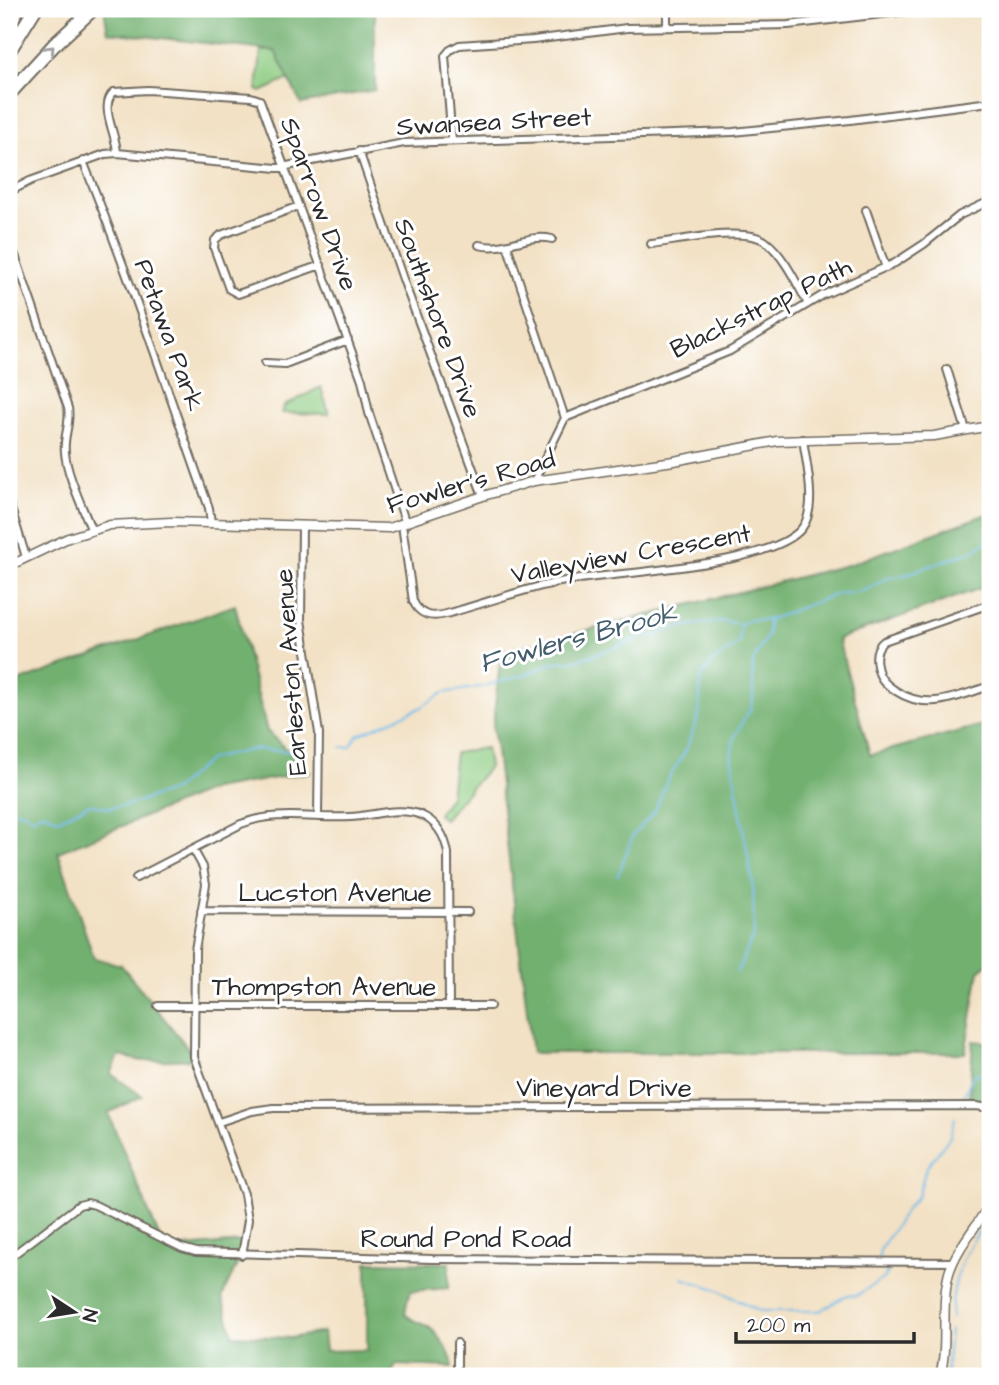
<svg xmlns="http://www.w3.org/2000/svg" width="999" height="1385" font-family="'Architects Daughter',sans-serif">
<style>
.green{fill:#8ecc82;stroke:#5c7c56;stroke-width:2}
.forest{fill:#72b070;stroke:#4e6e4e;stroke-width:2}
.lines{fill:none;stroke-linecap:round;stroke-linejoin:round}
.stream{stroke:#6fb9e8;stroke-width:2}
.minor-casing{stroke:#716b61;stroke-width:10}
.tertiary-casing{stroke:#716b61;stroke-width:11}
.motorway-casing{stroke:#716b61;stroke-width:16}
.minor{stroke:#fff;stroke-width:6}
.tertiary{stroke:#fff;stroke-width:8}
.motorway{stroke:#fff;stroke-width:12}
.oneway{stroke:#a0a0a0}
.labels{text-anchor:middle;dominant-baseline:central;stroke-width:6;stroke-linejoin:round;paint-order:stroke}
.street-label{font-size:26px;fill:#2b2b2b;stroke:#fff}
.water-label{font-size:28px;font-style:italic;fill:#435d6d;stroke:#fff}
</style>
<rect width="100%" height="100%" fill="#fff"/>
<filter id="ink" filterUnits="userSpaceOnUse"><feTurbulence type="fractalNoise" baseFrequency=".0143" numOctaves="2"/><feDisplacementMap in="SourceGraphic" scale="14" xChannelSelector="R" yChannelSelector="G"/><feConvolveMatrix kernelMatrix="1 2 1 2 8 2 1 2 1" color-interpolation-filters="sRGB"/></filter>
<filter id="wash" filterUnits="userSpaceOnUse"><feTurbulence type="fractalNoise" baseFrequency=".00686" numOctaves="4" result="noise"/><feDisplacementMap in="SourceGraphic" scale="28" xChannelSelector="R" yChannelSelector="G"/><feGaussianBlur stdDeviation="1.57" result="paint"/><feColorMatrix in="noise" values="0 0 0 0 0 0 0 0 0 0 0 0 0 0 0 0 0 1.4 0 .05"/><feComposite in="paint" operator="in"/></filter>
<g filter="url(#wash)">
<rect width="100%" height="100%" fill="#f2e1c4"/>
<path class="green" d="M261,51H275L289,79L261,92L257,90Z
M321,387L329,414L282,413L284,406Z
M486,748L489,767L444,819L438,814L450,796L455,753Z"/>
<path class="forest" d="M104,9H375V90L301,104L275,51L108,32Z
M990,513V585L838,639L870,755L990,723V962L979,971L965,1053H532L493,726L501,652L851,564Z
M235,605L267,731L310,772L213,789L58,852L94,958L121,965L197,1059L143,1061L119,1056L111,1074L142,1096L108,1113L164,1249L242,1242L238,1254L240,1258L222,1297L233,1335L290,1338L323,1332L325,1351L367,1350V1262L449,1263V1288L411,1291L407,1302L405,1314C413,1322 422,1322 430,1328C440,1336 452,1355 453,1367L396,1365L390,1376H9V685Z
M973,1041L990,1043V1104L969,1102Z"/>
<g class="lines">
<path class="stream" d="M341,747H350L358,735L420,708L443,693L481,687L524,675L555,662L574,661L617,647L647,634L656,636L672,628L723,621L740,624L750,620H768L837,594L863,591L890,577L901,576L973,551L990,539
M9,810L25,812L33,818L42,812L58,819L90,804L107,808L124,806L174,790L210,759L255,749L301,752
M618,875L633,835L655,811L667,781L686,750L699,715L701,677L711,663L739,643L740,625
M737,972L754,934L753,886L731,756L734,738L745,717L750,711L753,700V661L768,634V621
M964,1096L971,1079L975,1074L990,1073
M879,1258L880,1250L907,1208L918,1196L926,1168L950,1137L955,1118
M682,1278L716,1289L760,1311H820L847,1295L856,1296L884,1278L888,1272L880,1266
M951,1318C952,1280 963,1250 987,1221
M946,1376L950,1330"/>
</g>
</g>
<g filter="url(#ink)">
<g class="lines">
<g class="minor-casing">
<path id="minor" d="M667,9V27
M452,141L445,56L450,50L459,45L533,40L627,28L788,25L925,9
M359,151L404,282L483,496
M117,153C117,135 98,105 114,92L148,90L251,97L260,100L362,380L369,413L406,524
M83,161C129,275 168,392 209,508L211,523
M9,192L30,181L105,154L117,153L277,168L404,143L733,132L850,120L990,102
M299,206L221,235L215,240L214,248L229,289L238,294L321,265
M866,210L886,268
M9,238L68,408C71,423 63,437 65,452C66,473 83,508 91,529
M651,244C677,241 744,226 765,241C784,255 797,284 808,304
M479,245C505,252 526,233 552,239
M507,245L565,418
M265,363L285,364L348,340
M947,369L966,430
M534,481L565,418L730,351L823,295L895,263L924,244L960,215L990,201
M9,502L26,557
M302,525L301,620L319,733L318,817
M402,525L413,601C420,616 431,618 446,614C484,604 521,589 560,582C612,572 772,567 802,528C818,508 806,463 803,439
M990,604L884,641C876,647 875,656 877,666C879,678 885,684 896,691C928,712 957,696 990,686
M193,849L203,867L206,884L195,950L194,1057L244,1194L248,1220L242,1255
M136,878L241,824C275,810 314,819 350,817C373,816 399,806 421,815C437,822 445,836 448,853L449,1006
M201,911L468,912
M158,1006H490
M219,1122L252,1111L273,1108L976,1106L990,1108
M9,1258L79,1205L87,1203L95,1205L182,1248L196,1252L432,1259L953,1262
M457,1376V1343"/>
</g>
<g class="tertiary-casing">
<path id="tertiary" d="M9,566L68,538L110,525L171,522L389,528L483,496L534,481L674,461L777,441L934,436L990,426
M940,1376C949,1343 940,1307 949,1273C957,1247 977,1227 990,1203"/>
</g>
<g class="motorway-casing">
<path id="motorway" d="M9,24L18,9
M9,51L35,9
M9,94L54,45L93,9"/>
</g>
<use href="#minor" class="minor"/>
<use href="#tertiary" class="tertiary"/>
<use href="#motorway" class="motorway"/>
</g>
<defs><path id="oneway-chevron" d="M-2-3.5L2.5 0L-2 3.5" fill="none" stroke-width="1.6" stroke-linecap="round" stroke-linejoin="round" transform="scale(1.75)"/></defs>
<use class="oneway" href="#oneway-chevron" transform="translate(50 50) rotate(-46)"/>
</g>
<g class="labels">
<g class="street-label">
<text transform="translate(494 122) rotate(-3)">Swansea Street</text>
<text transform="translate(319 204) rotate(70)">Sparrow Drive</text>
<text transform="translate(761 308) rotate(-26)">Blackstrap Path</text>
<text transform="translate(438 318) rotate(70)">Southshore Drive</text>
<text transform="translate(169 335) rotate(70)">Petawa Park</text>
<text transform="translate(471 482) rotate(-16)">Fowler's Road</text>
<text transform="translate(631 554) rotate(-10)">Valleyview Crescent</text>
<text transform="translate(291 672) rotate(-94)">Earleston Avenue</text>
<text x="335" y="893">Lucston Avenue</text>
<text x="324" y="987">Thompston Avenue</text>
<text x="604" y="1088">Vineyard Drive</text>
<text x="466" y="1239">Round Pond Road</text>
</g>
<g class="water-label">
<text transform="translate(578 638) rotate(-15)">Fowlers Brook</text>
</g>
</g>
<rect width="999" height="1385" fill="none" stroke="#fff" stroke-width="35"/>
<g transform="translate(74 1312) rotate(102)" stroke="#ffffff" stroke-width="5" paint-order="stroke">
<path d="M0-5L12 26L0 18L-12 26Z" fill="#2b2b2b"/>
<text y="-10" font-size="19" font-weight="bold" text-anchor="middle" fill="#2b2b2b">N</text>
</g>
<path d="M736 1332v10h178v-10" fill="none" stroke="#2b2b2b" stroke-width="3.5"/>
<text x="747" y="1332" font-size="21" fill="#2b2b2b" stroke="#ffffff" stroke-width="5" paint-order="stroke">200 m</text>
</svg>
